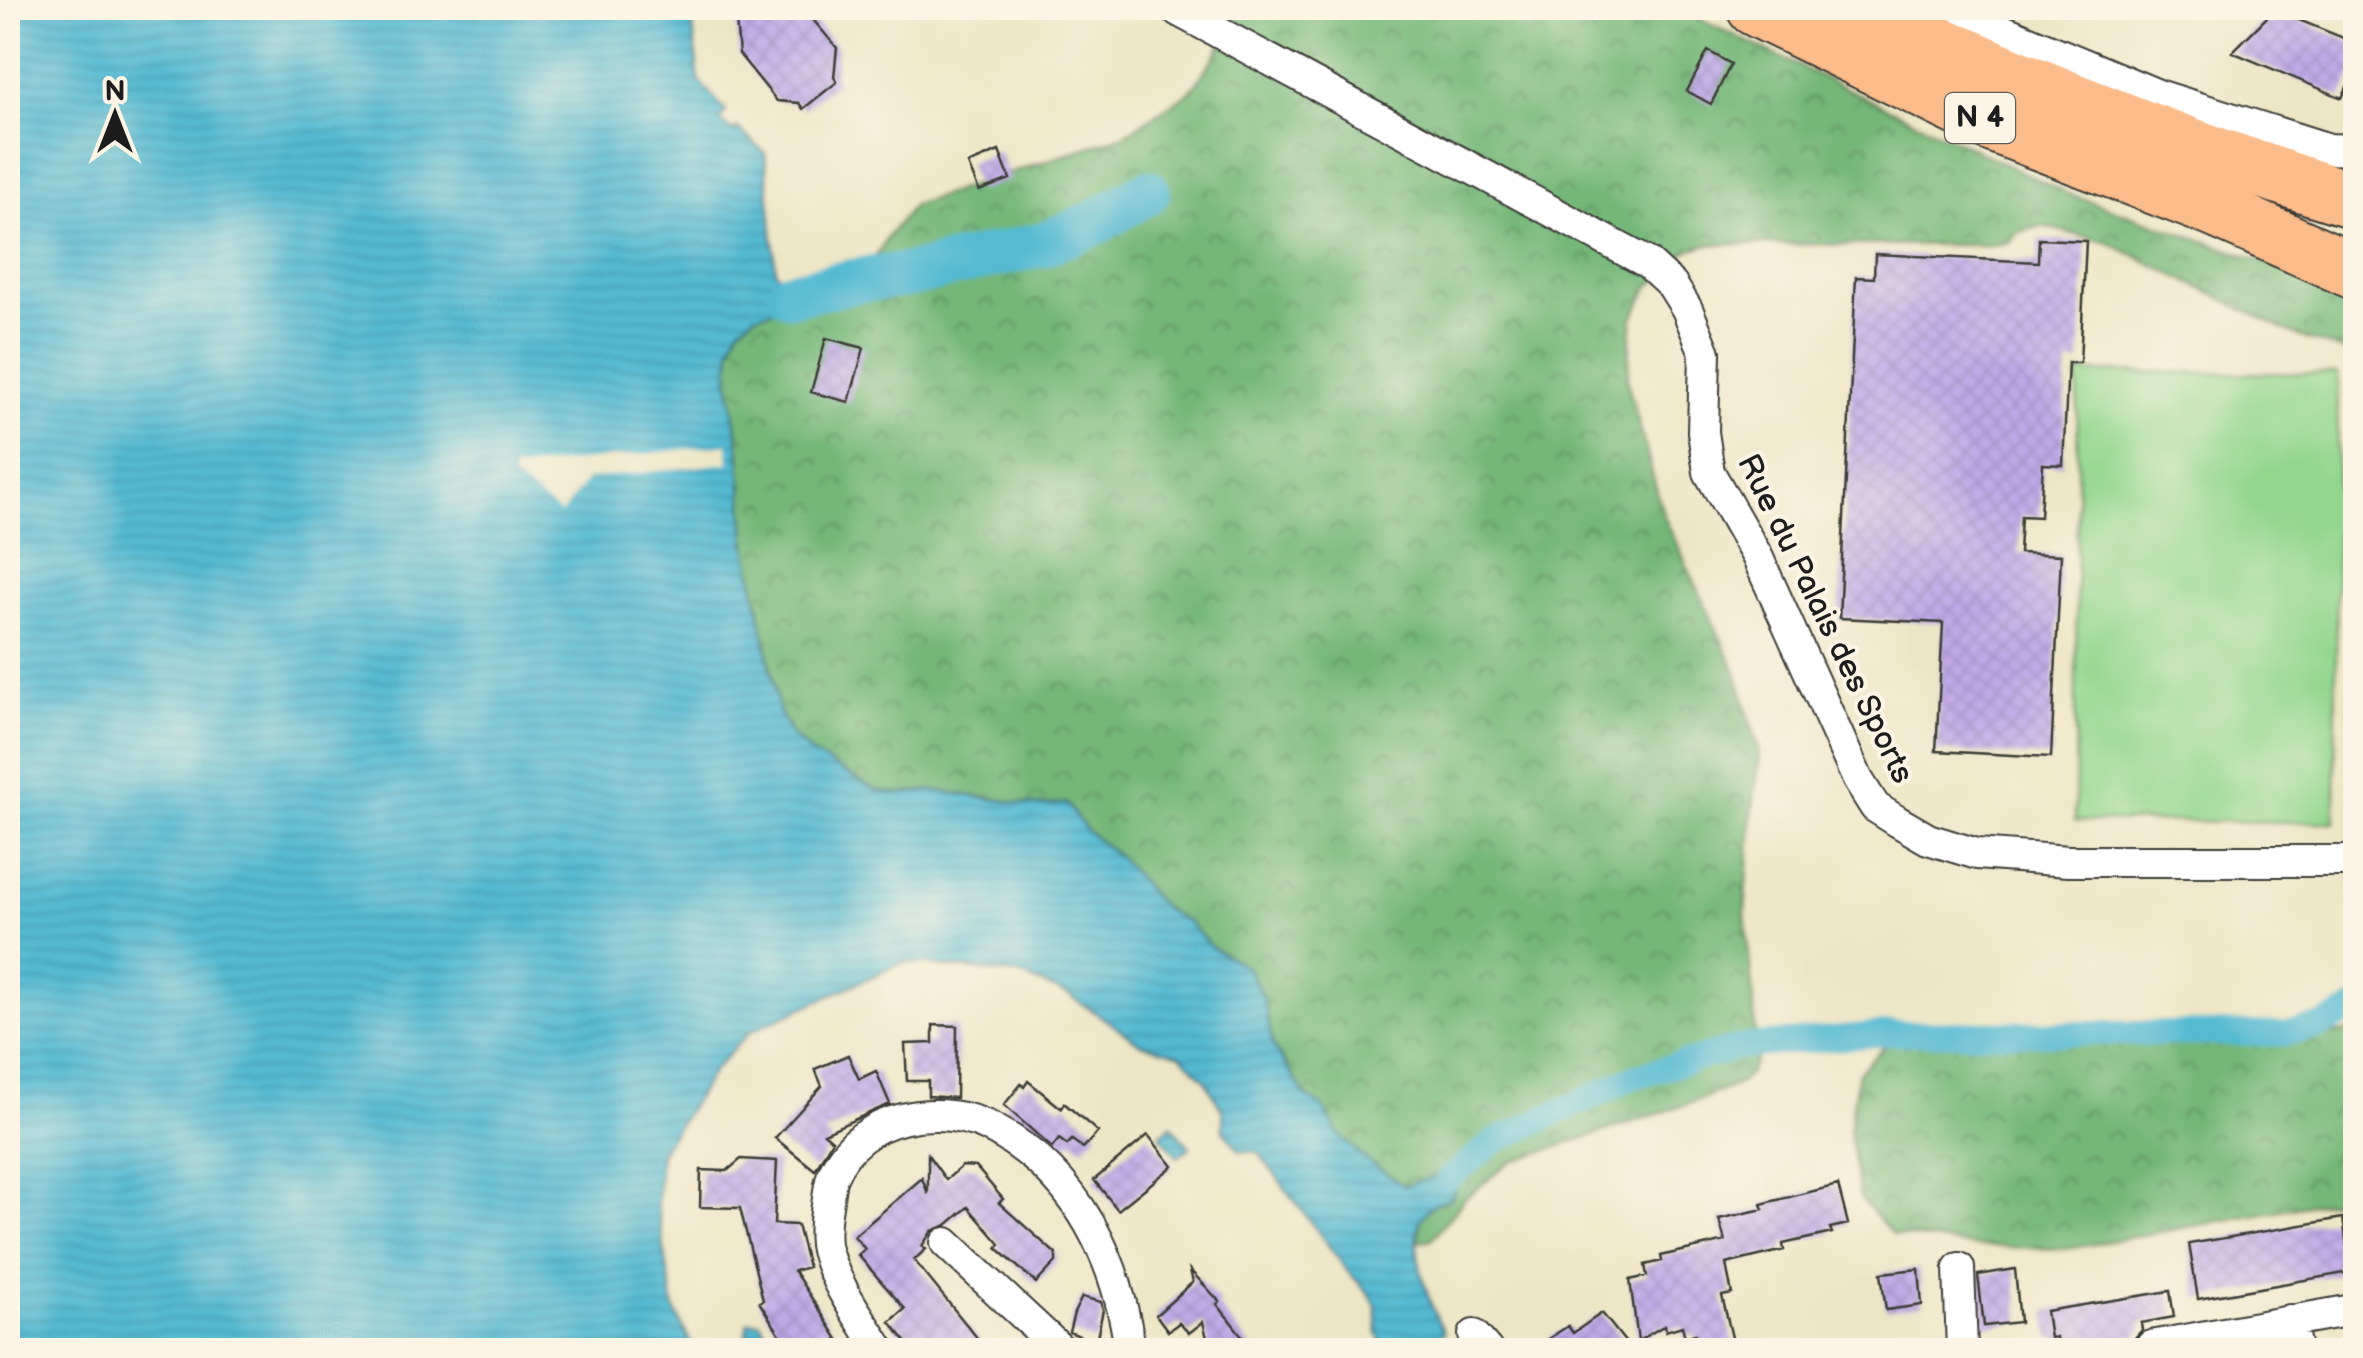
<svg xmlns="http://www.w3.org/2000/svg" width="2363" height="1358" font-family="'Balsamiq Sans',sans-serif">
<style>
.forest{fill:url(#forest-crowns);stroke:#486a4a;stroke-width:2.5}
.pitch{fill:#92d68e;stroke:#577955;stroke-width:2.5}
.water{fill:url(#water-rules);stroke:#386b77;stroke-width:2.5}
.pier{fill:#ede6c6}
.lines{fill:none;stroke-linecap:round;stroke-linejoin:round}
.canal{stroke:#54bad2;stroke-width:25}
.river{stroke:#54bad2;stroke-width:45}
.building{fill:url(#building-cross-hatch)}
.street-casing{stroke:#3b3a36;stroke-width:34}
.highway-casing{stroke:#3b3a36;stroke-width:59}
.street{stroke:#fff;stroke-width:30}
.highway{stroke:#fabc8b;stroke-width:55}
.labels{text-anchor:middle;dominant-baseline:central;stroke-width:8;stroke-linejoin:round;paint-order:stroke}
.shield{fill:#fcf5e5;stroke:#5f5d58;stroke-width:2.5}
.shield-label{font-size:30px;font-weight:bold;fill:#1c1c1c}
.street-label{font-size:32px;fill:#1c1c1c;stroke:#fcf5e5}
</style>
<defs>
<pattern id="forest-crowns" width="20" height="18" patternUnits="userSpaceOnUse" patternTransform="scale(2.5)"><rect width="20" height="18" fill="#75b779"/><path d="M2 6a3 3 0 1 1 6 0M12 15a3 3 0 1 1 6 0" fill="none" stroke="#5f9462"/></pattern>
<pattern id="water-rules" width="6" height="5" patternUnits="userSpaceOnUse" patternTransform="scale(2.5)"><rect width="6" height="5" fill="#54bad2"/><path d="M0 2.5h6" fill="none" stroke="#499fb4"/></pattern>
<pattern id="building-cross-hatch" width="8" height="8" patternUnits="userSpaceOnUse" patternTransform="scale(2.5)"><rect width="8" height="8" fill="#c0aae8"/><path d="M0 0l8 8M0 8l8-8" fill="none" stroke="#a492c6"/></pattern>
</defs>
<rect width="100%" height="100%" fill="#fcf5e5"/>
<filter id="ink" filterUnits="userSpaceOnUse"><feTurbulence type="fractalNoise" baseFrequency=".01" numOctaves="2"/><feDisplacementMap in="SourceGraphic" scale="20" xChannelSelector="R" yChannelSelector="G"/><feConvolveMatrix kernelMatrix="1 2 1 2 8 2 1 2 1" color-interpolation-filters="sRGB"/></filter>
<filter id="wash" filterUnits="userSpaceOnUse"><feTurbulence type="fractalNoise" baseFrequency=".0048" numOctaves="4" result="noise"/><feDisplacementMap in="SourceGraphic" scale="40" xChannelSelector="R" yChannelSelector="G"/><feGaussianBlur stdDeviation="2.25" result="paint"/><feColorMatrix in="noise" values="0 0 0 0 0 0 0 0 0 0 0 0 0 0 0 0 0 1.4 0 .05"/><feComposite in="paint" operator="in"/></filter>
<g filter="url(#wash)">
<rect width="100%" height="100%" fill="#ede6c6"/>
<path class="forest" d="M1241,8H1677L2066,193L2356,294L2355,355L2293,334L2109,243L2042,226L2018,232L2009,242L1993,245L1708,244L1688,250L1649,287L1633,318L1627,380L1663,514L1735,669L1760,754L1751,823L1745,914L1754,1006L1756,1060L1749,1074L1739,1084L1682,1106L1510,1162L1465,1198L1431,1240L1418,1241L1420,1218L1433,1204L1440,1176L1405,1186L1365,1159L1341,1137L1323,1108L1306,1096L1273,1046L1264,1000L1247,967L1211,947L1189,923L1164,909L1120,858L1088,832L1066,803L1040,806L932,790L898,794L876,790L811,753L792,735L779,711L746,541L739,445L729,376L731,347L739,328L755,315L788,305L845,297L858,286L888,236L913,205L1122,136L1190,92L1216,55Z
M2355,1030V1200L2324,1202L2067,1249L1974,1246L1892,1234L1860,1198L1849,1132L1858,1073L1888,1043L1923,1035L2305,1040Z"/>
<path class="pitch" d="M2078,372L2338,374L2335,822L2075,821Z"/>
<path class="water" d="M8,8H691L699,81L726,111L720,119L733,132L737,128L765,153L776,272L783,280L792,283L788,305L755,315L739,328L731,347L729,376L739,445L746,541L779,711L791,735L811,753L876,790L898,794L932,790L1040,806L1066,803L1088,832L1120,858L1164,909L1189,923L1211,947L1247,967L1264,1000L1273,1046L1306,1096L1323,1107L1341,1137L1365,1159L1405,1186L1440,1175L1455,1186L1452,1198C1440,1202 1431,1204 1424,1214C1405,1240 1430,1307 1444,1332C1432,1354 1406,1352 1384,1347L1378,1335L1376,1307L1369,1293L1349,1273L1258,1152L1240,1151L1223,1130V1111L1205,1080L1181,1055L1140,1043L1069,995L1020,975L904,962L751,1031L714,1070L660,1153L657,1205L674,1308L694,1350H8Z
M1171,1125L1190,1147L1178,1157L1160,1135Z
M748,1322H760L774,1348L762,1350L746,1335Z"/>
<path class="pier" d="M728,444L729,463L587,479L561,514L513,478V469Z"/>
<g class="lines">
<path class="canal" d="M1448,1179L1494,1142L1636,1076L1740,1047L1893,1033L2284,1034L2321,1026L2356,1008
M1432,1345L1436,1350"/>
<path class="river" d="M790,294L860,280L910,275L1044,244L1095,223L1148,192"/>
</g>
<g id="blocks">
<path class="building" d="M735,8H803L837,48L834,77L837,82L803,109L799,103L777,101L739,54Z
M2274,10L2356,43V67L2342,98L2232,52Z
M1708,51L1731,64L1711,104L1687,91Z
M999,151L1010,179L979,191L968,164Z
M2039,239L2086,241L2080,363H2068L2063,465L2043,464L2040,517L2021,516L2019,553L2061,555L2051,757L1936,751L1943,623L1839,618L1856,277L1874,278L1875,254L2038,262Z
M826,338L864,348L849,402L811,392Z
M933,1025L957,1026L956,1098L928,1096V1081H907L905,1044L933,1043Z
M848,1055L859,1079L876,1071L890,1104L824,1133L832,1140L815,1170L775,1138L822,1086L815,1069Z
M1028,1081L1061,1108L1064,1103L1098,1132L1083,1148L1072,1140L1067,1145L1059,1139L1052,1148L1004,1105L1021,1084L1024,1087Z
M1148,1135L1173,1166L1118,1210L1094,1180Z
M928,1155L946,1180L962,1166L976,1167L1003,1199L999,1203L1056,1254V1262L1036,1283L997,1248L1000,1244L968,1207L947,1225L932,1231L922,1246L926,1249L914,1260L987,1350H913L890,1322L905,1309L858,1255L865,1249L854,1236L922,1178L928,1194Z
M741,1159L777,1161L774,1224L797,1225L808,1267L794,1271L845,1350H790L759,1302L763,1300L740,1208L700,1207L701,1170L727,1171Z
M1838,1185L1848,1224L1830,1228L1832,1233L1783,1244L1784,1250L1726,1264L1732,1294L1722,1296L1735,1350H1698L1695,1334L1685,1337L1682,1326L1666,1331L1665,1325L1638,1341L1630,1280L1647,1276L1645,1265L1662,1261L1661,1256L1725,1241L1719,1219L1763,1209L1761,1204Z
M2343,1218L2348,1253L2356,1252V1271L2198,1299L2189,1244Z
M1919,1269L1922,1305L1886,1310L1881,1273Z
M2015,1269L2020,1322L1984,1326L1978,1275Z
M1190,1270L1220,1302L1217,1304L1253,1350H1210L1203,1322L1189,1333L1179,1323L1168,1331L1156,1315L1193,1282Z
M2170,1291L2174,1317L2141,1323L2142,1330L2134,1339L2133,1350H2057L2056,1337L2050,1338L2046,1311Z
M1082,1297L1101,1302L1103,1310L1096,1342L1069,1332L1074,1313Z
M1602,1313L1626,1343L1621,1345L1626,1350H1531L1568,1326L1573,1333Z"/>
</g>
</g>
<g filter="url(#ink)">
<use href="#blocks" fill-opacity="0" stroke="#3b3a36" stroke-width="2.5"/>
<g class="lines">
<g class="street-casing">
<path id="street" d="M1173,8L1648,263L1672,285L1687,309L1705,353L1703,432L1709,472L1757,556L1858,780L1875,807L1897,821L1928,839L1977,854L2068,861H2356
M1950,8L2158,95L2329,149L2356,150
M946,1243L1061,1350
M1959,1268L1962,1350
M2290,1320L2296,1350
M1474,1335L1487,1350
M2151,1346L2347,1311
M880,1350C861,1319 836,1287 826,1250C823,1237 825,1218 827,1205C829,1195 829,1183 833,1175C858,1114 943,1100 997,1131C1079,1177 1118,1261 1130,1350"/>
</g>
<g class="highway-casing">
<path id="highway" d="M1755,8L1992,124L2214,209L2356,272
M1862,8C2022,84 2186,149 2356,201"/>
</g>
<use href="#street" class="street"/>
<use href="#highway" class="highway"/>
</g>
</g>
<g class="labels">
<rect class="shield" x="1945" y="93" width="70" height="50" rx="8"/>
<g class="shield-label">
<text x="1980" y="118">N 4</text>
</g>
<g class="street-label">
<text transform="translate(1825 619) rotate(64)">Rue du Palais des Sports</text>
</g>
</g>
<rect width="2363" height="1358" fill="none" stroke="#fcf5e5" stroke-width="40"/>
<g transform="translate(115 115)" stroke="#fcf5e5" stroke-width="8" paint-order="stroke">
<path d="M0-8L18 38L0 25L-18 38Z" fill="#1c1c1c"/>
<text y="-15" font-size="28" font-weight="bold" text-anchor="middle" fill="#1c1c1c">N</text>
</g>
</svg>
